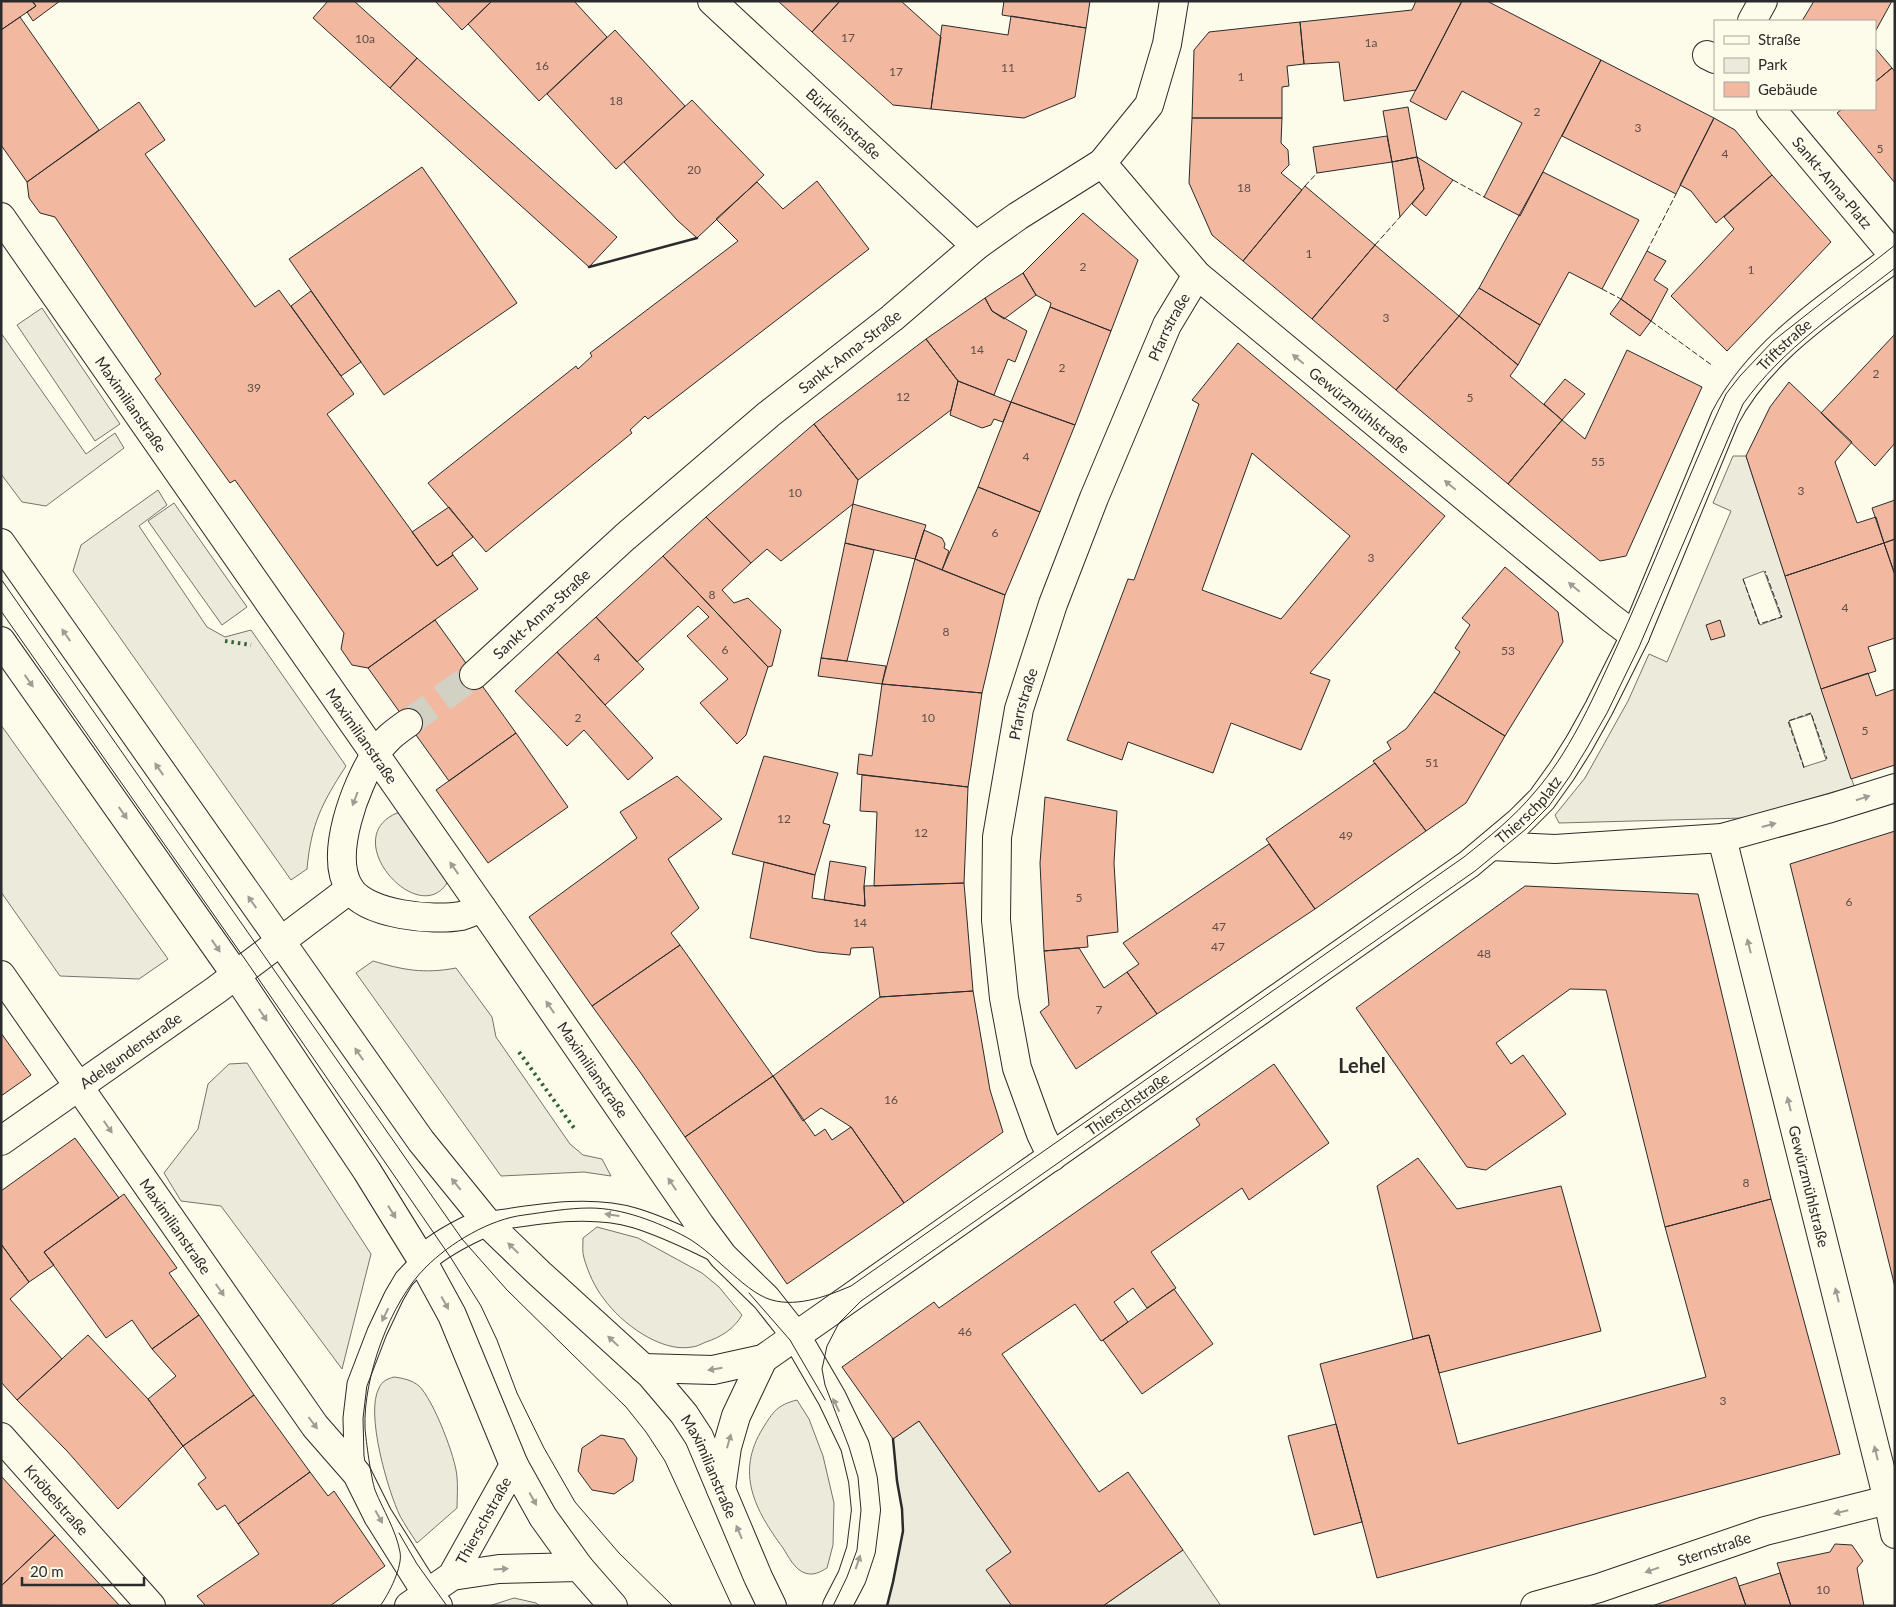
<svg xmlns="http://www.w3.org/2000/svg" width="1896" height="1607" font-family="Lato,sans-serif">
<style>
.green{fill:#ecebdb;stroke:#74746e}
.parking{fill:#eceadb;stroke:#74746e;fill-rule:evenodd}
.building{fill:#f2b8a0;stroke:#2b2b2b;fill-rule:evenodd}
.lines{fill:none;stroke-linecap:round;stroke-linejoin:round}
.street-tunnel{stroke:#d3d1c4;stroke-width:28;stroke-dasharray:28 14;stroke-linecap:butt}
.lane-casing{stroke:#2b2b2b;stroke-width:21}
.street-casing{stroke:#2b2b2b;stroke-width:30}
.secondary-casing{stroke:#2b2b2b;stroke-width:30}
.lane{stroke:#fdfbea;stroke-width:19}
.street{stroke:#fdfbea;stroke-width:28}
.secondary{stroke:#fdfbea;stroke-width:28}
.tram{stroke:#2b2b2b;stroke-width:1}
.hedge{stroke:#34623c;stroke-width:4;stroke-dasharray:2.5 4;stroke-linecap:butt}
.fence{stroke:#2b2b2b;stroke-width:1;stroke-dasharray:6 2.5;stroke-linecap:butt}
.wall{stroke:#2b2b2b;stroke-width:2.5}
.oneway{fill:#9e9d94}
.labels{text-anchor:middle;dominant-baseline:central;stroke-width:4;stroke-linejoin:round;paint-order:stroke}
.number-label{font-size:12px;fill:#5d4e48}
.street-label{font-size:15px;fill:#2b2b2b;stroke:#fdfbea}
.district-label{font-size:20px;font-weight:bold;fill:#2b2b2b;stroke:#fdfbea}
</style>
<rect width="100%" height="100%" fill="#fdfbea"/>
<path class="green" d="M1,333L86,454L115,433L124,448L46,506L22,502L1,474Z
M158,490L167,505L139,526L207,627L225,637L251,630L346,766C322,803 311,824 307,869L291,880L73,571L81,545Z
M1,725L168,959L139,979L60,976L1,892Z
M397,813L405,815L445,875L447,883C418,929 337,838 397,813Z
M373,961C403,970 424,974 456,968L492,1017L496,1037L570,1144L583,1155L602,1159L611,1176L584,1172L501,1176L356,973Z
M247,1063L371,1254L342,1369L221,1206L181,1201L164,1173L198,1129L208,1084L229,1064Z
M597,1227L638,1238L702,1273L719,1287L742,1315C734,1329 721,1337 706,1342C701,1344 696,1347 692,1347C661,1353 621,1323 604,1299C595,1288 588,1272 584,1258C582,1252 583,1245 583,1238Z
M394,1377C402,1378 412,1380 419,1386C433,1399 456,1458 457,1477C458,1487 457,1498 457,1508L417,1543C411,1534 405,1525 400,1516C388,1491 365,1413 379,1388C382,1381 387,1379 394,1377Z
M797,1400L809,1419L823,1456L834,1503L833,1545L827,1568C820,1572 814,1576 805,1573C795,1570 788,1556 783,1548C755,1510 735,1473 763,1428C773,1412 777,1405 797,1400Z
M919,1421L1011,1552L987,1570L1012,1606H887L893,1582L903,1531L902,1509L897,1481L893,1439Z
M1183,1550L1221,1606H1103Z
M514,1598L536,1603L540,1606H489Z"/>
<path class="parking" d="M42,308L120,424L95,441L17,325Z
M1733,456H1746L1854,786L1744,818L1559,823L1555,815L1585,778L1628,701L1649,654L1667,662L1731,511L1713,503ZM1764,571L1781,617L1760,625L1743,579ZM1811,714L1826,760L1804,767L1789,721Z
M174,503L247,607L222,625L148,521Z"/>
<path class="building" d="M1,1H32L36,6L1,30Z
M32,1H60L33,21L27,12L36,6Z
M328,1H354L417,58L390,88L313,18Z
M435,1H492L462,30Z
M492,1H574L607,37L539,101L468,24Z
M778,1H840L812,32Z
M840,1H901L941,37L931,109L893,105L812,32Z
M1004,1H1090L1086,28L1002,15Z
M1416,1H1462L1416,90L1344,101L1339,62L1304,64L1300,22L1412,10Z
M1462,1H1487L1601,60L1520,216L1484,197L1522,123L1462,91L1446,120L1410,101Z
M1814,1H1892L1875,32V21H1802Z
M1011,16L1086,28L1075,97L1024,118L931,109L942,25L1008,35Z
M20,17L99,130L27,182L1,145V30Z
M1300,22L1304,64L1287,66L1289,86L1282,87V118H1192L1194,50L1209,32Z
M615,30L685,106L616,169L547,94Z
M1875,48L1892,68L1875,82Z
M417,58L617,237L589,267L390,88Z
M1601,60L1714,118L1676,194L1562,136Z
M1892,68L1895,72V183L1837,113L1842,109H1875V82Z
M692,100L764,175L697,238L678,221L624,162Z
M139,102L165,140L145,154L255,307L279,290L354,394L327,414L437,566L453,555L478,589L368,668L352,665L341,649L344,633L235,480L230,483L155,379L161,374L55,217L40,213L29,198L27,182Z
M1408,107L1417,157L1392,162L1383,111Z
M1192,118H1282L1281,143L1288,150L1289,165L1281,173L1302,190L1243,261L1212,235L1189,183Z
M1714,118L1735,130L1772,175L1716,223L1691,191L1680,185Z
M1387,136L1392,162L1317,173L1313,147Z
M1417,157L1453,180L1426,216L1412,204L1424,189Z
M1417,157L1424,189L1400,217L1392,162Z
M422,167L517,303L384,395L289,259Z
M1543,172L1639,220L1602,289L1569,272L1540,325L1479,288Z
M1772,175L1831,242L1727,351L1671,296L1734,229L1724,217Z
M817,181L869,249L648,419L645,416L630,430L632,433L486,552L428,483L576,366L578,369L592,356L590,353L738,241L716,219L757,182L783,209Z
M1305,186L1375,245L1312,319L1243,261Z
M1083,213L1138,260L1111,331L1050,307L1051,303L1036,295L1023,273Z
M1375,245L1459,316L1396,390L1312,319Z
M1647,251L1666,261L1654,280L1668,289L1651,321L1621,299Z
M1023,273L1036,295L1004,319L992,311L985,298Z
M1479,288L1540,325L1518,365L1459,316Z
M311,291L361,362L341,376L291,306Z
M985,298L992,311L1027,331L1015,362L1008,359L994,395L958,381L926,339Z
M1621,299L1651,321L1640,336L1610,314Z
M1050,307L1111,331L1075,425L1011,402Z
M1459,316L1518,365L1510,376L1562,420L1508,484L1396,390Z
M1895,334V443L1875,466L1821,413Z
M926,339L958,381L951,410L858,480L814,424Z
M1238,343L1445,516L1310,673L1330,680L1301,750L1231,723L1213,773L1128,742L1122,760L1067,740L1128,579L1134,580L1199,404L1192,400ZM1252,453L1350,536L1281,619L1202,590Z
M1627,350L1702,387L1626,556L1600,561L1508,484L1562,420L1585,439Z
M1565,379L1585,394L1562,420L1544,404Z
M958,381L1011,402L1003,422L994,419L991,425L982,428L950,415Z
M1789,382L1852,442L1835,462L1857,523L1876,517L1884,543L1785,576L1746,456L1770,407Z
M1011,402L1075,425L1040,512L978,487Z
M814,424L858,480L853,504L781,561L767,549L751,563L706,517Z
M978,487L1040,512L1005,595L942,570Z
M1895,500V539L1884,543L1872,508Z
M853,504L926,525L915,559L845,543Z
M449,507L473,537L452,553L453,555L437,566L412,532Z
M706,517L751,563L722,590L734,603L748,598L781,630L772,666L768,667L663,556Z
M924,530L942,538L945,544L944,548L949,551L942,570L915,559Z
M1895,539V575L1884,543Z
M845,543L874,550L847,661L821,658Z
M1884,543L1895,575V638L1868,647L1876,671L1821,689L1785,576Z
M663,556L768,667L746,735L737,744L700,703L728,679L687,636L709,617L698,606L637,662L596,617Z
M915,559L1005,595L982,693L882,684Z
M1505,567L1558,612L1563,642L1505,736L1434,692L1460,652L1455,648L1470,625L1462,618Z
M596,617L644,669L605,705L557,652Z
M435,620L516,733L449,781L368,668Z
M1720,620L1725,636L1711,640L1706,625Z
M557,652L653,758L628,780L584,730L567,746L515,691Z
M821,658L847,661L886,666L882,684L818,676Z
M1868,673L1876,696L1895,689V765L1851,779L1821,689Z
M882,684L982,693L968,787L857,774L859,754L872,756Z
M1434,692L1505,736L1466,803L1426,831L1373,761L1391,749L1387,742L1406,729Z
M516,733L568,807L488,863L436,790Z
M764,756L838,773L823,823L830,825L815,875L732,854Z
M1375,763L1426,831L1315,909L1266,839Z
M862,775L968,787L964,883L874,886L877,812L860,811Z
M677,776L722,819L668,859L699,908L671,933L680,945L592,1006L529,917L637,838L620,812Z
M1045,797L1117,811L1114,863L1118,932L1087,936L1088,947L1044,951L1040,863Z
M1895,831V1287L1790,864Z
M1269,844L1315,909L1157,1014L1127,972L1139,964L1123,943Z
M830,861L866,867L864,886L865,906L824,900Z
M764,862L815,875L812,898L865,906L864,886L964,883L973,991L880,997L873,947L851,948L850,955L817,952L750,938Z
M1525,886L1698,894L1771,1199L1665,1227L1606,990L1570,989L1496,1043L1511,1064L1523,1055L1566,1114L1486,1170L1467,1167L1356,1008Z
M680,945L773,1076L685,1137L640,1072L592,1006Z
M1079,948L1104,988L1127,972L1157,1014L1076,1069L1040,1012L1049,1005L1044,951Z
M973,991L990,1090L1003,1132L904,1203L851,1127L821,1108L803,1121L773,1076L880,997Z
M1,1033L31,1075L1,1096Z
M1274,1064L1329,1143L1249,1200L1242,1188L1151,1252L1176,1288L1147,1308L1133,1288L1114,1302L1128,1322L1103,1340L1101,1341L1075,1304L1002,1354L1099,1492L1128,1472L1183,1550L1103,1606H1012L986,1570L1011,1552L919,1421L893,1439L842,1367L934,1302L939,1308L1200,1125L1196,1119Z
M773,1076L815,1136L825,1129L832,1140L851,1127L904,1203L787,1284L685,1137Z
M75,1138L119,1198L44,1252L54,1265L29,1282L1,1244V1191Z
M1418,1158L1457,1209L1561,1186L1601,1331L1439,1373L1429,1335L1413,1339L1377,1186Z
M124,1194L177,1268L169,1273L199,1315L152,1349L132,1320L106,1338L44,1252Z
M1771,1199L1840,1454L1377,1578L1320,1364L1429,1335L1458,1444L1706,1377L1665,1227Z
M1,1244L29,1282L10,1299L62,1359L17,1400L1,1382Z
M1174,1289L1213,1344L1142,1394L1103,1340Z
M199,1315L254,1395L183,1446L148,1399L176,1376L152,1349Z
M88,1335L148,1399L183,1446L118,1509L67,1451L17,1400Z
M254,1395L310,1472L238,1524L225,1505L217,1510L198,1484L206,1478L183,1446Z
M1336,1424L1362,1522L1314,1535L1288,1436Z
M601,1435L624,1439L637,1458L633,1481L614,1494L592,1490L578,1471L582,1448Z
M310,1472L328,1496L334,1491L385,1566L330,1606H206L197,1596L259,1554L238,1524Z
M1,1476L55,1535L1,1586Z
M55,1535L82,1565L120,1606L1,1605V1586Z
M1835,1544L1852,1545L1863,1561L1857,1568L1864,1606H1791L1777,1563L1830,1552Z
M1780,1573L1791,1606H1746L1739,1586Z
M1736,1577L1746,1606H1652Z"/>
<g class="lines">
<path class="street-tunnel" d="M408,723L474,675"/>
<g class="lane-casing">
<path id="lane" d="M486,1222C534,1215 588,1204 635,1218C665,1227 692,1241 720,1254
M357,1474L354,1457L353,1418L357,1384L377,1332L394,1296L404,1279L422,1260"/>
</g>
<g class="street-casing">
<g id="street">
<path id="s1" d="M712,1L976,246"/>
<path d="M1752,21L1763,1"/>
<path d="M1707,55L1715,59"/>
<path id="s2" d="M1771,109L1895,257"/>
<path id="s3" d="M1102,163L1197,275L1611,618L1635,636"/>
<path id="s4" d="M1,217L496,928L700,1225L723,1256L766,1298L796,1336L832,1398L855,1446L863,1480L866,1510L861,1550L852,1577L837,1606"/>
<path id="s5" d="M474,675L625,537L769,414L892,318L976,246L1018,216L1102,163L1149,105L1167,44L1174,1"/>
<path d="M408,723C395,732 383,741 375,755C356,785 328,856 350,889C367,915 433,921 461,916C468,914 475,911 482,908"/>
<path id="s6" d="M1722,838L1888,1500L1895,1534"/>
<path d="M1491,846L1555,849L1722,838L1831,808L1895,788"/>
<path id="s7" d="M1,975L315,1426L357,1474L378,1516L427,1594L438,1606"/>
<path id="s8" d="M1,1141L216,990L350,889"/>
<path id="s9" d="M1052,1157L1041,1134L1017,1068L1004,998L996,920L997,837L1019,709L1053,604L1094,498L1167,325L1197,275"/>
<path d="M422,1260C441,1243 463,1232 486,1222"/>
<path id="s10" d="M643,1368L713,1370L763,1359L1469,864L1519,822L1542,799L1562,771L1579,744L1599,708L1635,636L1725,418C1761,348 1834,303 1895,257"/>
<path id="s11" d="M1,1437L151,1606"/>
<path d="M721,1489L727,1447L736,1416L763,1359"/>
<path d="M452,1576L499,1569L579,1567"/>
<path id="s12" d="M409,1606L452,1576L514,1465"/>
</g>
</g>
<g class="secondary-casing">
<g id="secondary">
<path id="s13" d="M1,543L421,1141L490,1226L540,1274L651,1375L684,1414L699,1437L758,1577L772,1606"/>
<path d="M1,641L236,975L367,1171L422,1260L452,1315L514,1465L543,1517L579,1567L613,1606"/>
<path id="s14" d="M1535,1606L1599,1588L1765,1531L1895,1498"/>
</g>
</g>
<use href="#lane" class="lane"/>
<use href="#street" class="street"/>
<use href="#secondary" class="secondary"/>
<path class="tram" d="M1,579L462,1239L507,1290L626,1407L646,1432L665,1461L732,1606
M1,611L249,965L451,1258L481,1306L497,1340L517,1393L544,1448L575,1502L619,1553L673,1606
M749,1293L790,1340L825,1400
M399,1533L417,1564L447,1606
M380,1606C389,1594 403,1566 400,1552C396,1530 383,1510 375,1490C371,1478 366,1441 365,1428C363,1378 390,1302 426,1267C450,1243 490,1219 524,1215C546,1212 568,1208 590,1208C622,1208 658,1222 686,1237C700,1245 711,1255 722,1265C735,1276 750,1291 766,1298C793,1309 825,1297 851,1286L1464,857C1489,837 1514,817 1534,793C1569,753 1591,703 1613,655C1653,569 1686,480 1726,394L1740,376L1773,341L1895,245
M833,1606L847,1577L857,1550L861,1510L858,1477L849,1447L825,1385L822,1369L827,1346L839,1323L861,1301L1475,871L1526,829L1549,806L1570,776L1587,748L1607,713L1639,647L1743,404C1783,348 1841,310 1895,268"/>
<path class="hedge" d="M225,641L251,645
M519,1052L574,1128"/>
<path class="fence" d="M1453,180L1484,197
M1305,186L1317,173
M1375,245L1400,217
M1647,251L1676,194
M1602,289L1621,299
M1651,321L1713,366
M1743,579L1759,624L1782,617L1765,571
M1804,768L1788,721L1811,713L1827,759"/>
<path class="wall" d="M589,267L697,238
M887,1606L893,1582L903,1531L902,1509L897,1481L893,1439"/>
</g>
<defs><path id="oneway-solid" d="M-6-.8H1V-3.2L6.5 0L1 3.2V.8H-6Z" transform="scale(1.25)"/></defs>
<g class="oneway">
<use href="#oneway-solid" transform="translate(1298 359) rotate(-140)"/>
<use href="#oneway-solid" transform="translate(1450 485) rotate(-140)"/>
<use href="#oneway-solid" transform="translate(1574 587) rotate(-140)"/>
<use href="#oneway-solid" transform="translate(66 635) rotate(-125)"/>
<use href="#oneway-solid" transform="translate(29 681) rotate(55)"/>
<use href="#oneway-solid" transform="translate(159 769) rotate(-125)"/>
<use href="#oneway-solid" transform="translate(1863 798) rotate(-18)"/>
<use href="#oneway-solid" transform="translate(355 799) rotate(111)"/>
<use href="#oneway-solid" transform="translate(123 813) rotate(55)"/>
<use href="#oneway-solid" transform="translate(1769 825) rotate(-15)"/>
<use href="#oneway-solid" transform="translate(454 868) rotate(-125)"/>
<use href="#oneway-solid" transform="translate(252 902) rotate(-125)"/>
<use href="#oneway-solid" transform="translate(216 946) rotate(55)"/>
<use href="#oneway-solid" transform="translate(1749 946) rotate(-104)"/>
<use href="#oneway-solid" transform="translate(550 1007) rotate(-124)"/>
<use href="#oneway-solid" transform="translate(263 1015) rotate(56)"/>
<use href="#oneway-solid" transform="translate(359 1054) rotate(-125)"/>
<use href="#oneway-solid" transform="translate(1789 1104) rotate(-104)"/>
<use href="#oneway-solid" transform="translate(108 1127) rotate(55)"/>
<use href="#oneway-solid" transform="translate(456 1184) rotate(-129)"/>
<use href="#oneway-solid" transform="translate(672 1184) rotate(-124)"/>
<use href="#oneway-solid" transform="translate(392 1212) rotate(58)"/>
<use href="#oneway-solid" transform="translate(612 1215) rotate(-172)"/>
<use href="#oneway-solid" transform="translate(513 1248) rotate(-136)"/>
<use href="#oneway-solid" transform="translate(220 1290) rotate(55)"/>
<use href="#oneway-solid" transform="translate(1837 1295) rotate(-104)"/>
<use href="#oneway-solid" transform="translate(445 1303) rotate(61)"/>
<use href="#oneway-solid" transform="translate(385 1315) rotate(116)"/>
<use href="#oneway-solid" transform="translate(613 1341) rotate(-137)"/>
<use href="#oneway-solid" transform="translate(715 1369) rotate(171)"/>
<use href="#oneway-solid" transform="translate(836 1405) rotate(-116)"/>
<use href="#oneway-solid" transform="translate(313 1423) rotate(53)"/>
<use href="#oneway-solid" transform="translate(729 1441) rotate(-74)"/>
<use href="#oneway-solid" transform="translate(1876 1453) rotate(-104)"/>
<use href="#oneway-solid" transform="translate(533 1499) rotate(61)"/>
<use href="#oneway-solid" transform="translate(1841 1512) rotate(166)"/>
<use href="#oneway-solid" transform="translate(379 1517) rotate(61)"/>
<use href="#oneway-solid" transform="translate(739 1532) rotate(-113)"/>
<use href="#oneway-solid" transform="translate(858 1562) rotate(-71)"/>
<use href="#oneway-solid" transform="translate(501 1569) rotate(-4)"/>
<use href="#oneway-solid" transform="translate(1652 1570) rotate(161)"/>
</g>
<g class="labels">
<g class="number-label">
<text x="848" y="37">17</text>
<text x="365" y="38">10a</text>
<text x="1371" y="42">1a</text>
<text x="542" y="65">16</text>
<text x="1008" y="67">11</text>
<text x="896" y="71">17</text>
<text x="1241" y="76">1</text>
<text x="616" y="100">18</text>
<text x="1537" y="111">2</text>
<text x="1638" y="127">3</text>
<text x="1880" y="148">5</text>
<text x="1725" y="153">4</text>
<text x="694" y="169">20</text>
<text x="1244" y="187">18</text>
<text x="1309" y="253">1</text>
<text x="1083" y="266">2</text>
<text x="1751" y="269">1</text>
<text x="1386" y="317">3</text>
<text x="977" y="349">14</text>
<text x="1062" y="367">2</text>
<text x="1876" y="373">2</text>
<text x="254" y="387">39</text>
<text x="903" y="396">12</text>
<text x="1470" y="397">5</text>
<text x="1026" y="456">4</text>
<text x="1598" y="461">55</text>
<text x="1801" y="490">3</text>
<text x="795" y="492">10</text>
<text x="995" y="532">6</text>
<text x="1371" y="557">3</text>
<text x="712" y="594">8</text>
<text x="1845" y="607">4</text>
<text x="946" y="631">8</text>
<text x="725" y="649">6</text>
<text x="1508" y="650">53</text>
<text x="597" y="657">4</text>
<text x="578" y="717">2</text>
<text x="928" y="717">10</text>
<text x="1865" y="730">5</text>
<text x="1432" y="762">51</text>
<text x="784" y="818">12</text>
<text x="921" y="832">12</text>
<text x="1346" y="835">49</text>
<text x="1079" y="897">5</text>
<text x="1849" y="901">6</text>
<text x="860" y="922">14</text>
<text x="1219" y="926">47</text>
<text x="1218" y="946">47</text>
<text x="1484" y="953">48</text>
<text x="1099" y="1009">7</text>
<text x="891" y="1099">16</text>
<text x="1746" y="1182">8</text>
<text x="965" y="1331">46</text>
<text x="1723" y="1400">3</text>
<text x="1823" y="1589">10</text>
</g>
<g class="street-label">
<text stroke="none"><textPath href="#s1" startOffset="180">Bürkleinstraße</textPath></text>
<text stroke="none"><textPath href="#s2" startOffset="96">Sankt-Anna-Platz</textPath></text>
<text stroke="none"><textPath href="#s9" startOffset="869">Pfarrstraße</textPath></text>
<text stroke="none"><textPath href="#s10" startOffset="1600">Triftstraße</textPath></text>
<text stroke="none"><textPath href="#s5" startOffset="496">Sankt-Anna-Straße</textPath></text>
<text stroke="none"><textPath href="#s4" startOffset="228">Maximilianstraße</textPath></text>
<text stroke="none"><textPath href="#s3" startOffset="358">Gewürzmühlstraße</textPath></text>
<text stroke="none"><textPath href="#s5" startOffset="91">Sankt-Anna-Straße</textPath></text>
<text stroke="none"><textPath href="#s9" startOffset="464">Pfarrstraße</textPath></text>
<text stroke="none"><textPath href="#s4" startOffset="632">Maximilianstraße</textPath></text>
<text stroke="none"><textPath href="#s10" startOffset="1064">Thierschplatz</textPath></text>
<text stroke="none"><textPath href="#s8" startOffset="158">Adelgundenstraße</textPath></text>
<text stroke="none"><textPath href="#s4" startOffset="1038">Maximilianstraße</textPath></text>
<text stroke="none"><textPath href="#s10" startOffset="566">Thierschstraße</textPath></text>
<text stroke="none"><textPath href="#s6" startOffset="359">Gewürzmühlstraße</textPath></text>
<text stroke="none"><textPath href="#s7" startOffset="306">Maximilianstraße</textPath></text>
<text stroke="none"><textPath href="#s13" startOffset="1169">Maximilianstraße</textPath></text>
<text stroke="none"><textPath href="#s11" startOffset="84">Knöbelstraße</textPath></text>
<text stroke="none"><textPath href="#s12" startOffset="116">Thierschstraße</textPath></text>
<text stroke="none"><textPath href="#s14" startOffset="188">Sternstraße</textPath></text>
</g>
<g class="district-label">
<text x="1362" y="1065">Lehel</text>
</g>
</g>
<rect width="1896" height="1607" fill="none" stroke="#2b2b2b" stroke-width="5"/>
<rect x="1714" y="20" width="162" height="90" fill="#fdfbea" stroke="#a9a89e"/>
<rect x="1724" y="36" width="25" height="8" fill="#fdfbea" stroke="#a9a89e"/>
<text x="1758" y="45" font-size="15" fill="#2b2b2b">Straße</text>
<rect x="1724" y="58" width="25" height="15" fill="#ecebdb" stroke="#a9a89e"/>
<text x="1758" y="70" font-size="15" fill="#2b2b2b">Park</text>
<rect x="1724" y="82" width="25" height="15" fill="#f2b8a0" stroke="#a9a89e"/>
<text x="1758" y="95" font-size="15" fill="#2b2b2b">Gebäude</text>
<path d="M22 1577v8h122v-8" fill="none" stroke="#2b2b2b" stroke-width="2.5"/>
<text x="30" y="1577" font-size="15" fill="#2b2b2b" stroke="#fdfbea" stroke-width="4" paint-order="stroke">20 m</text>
</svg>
